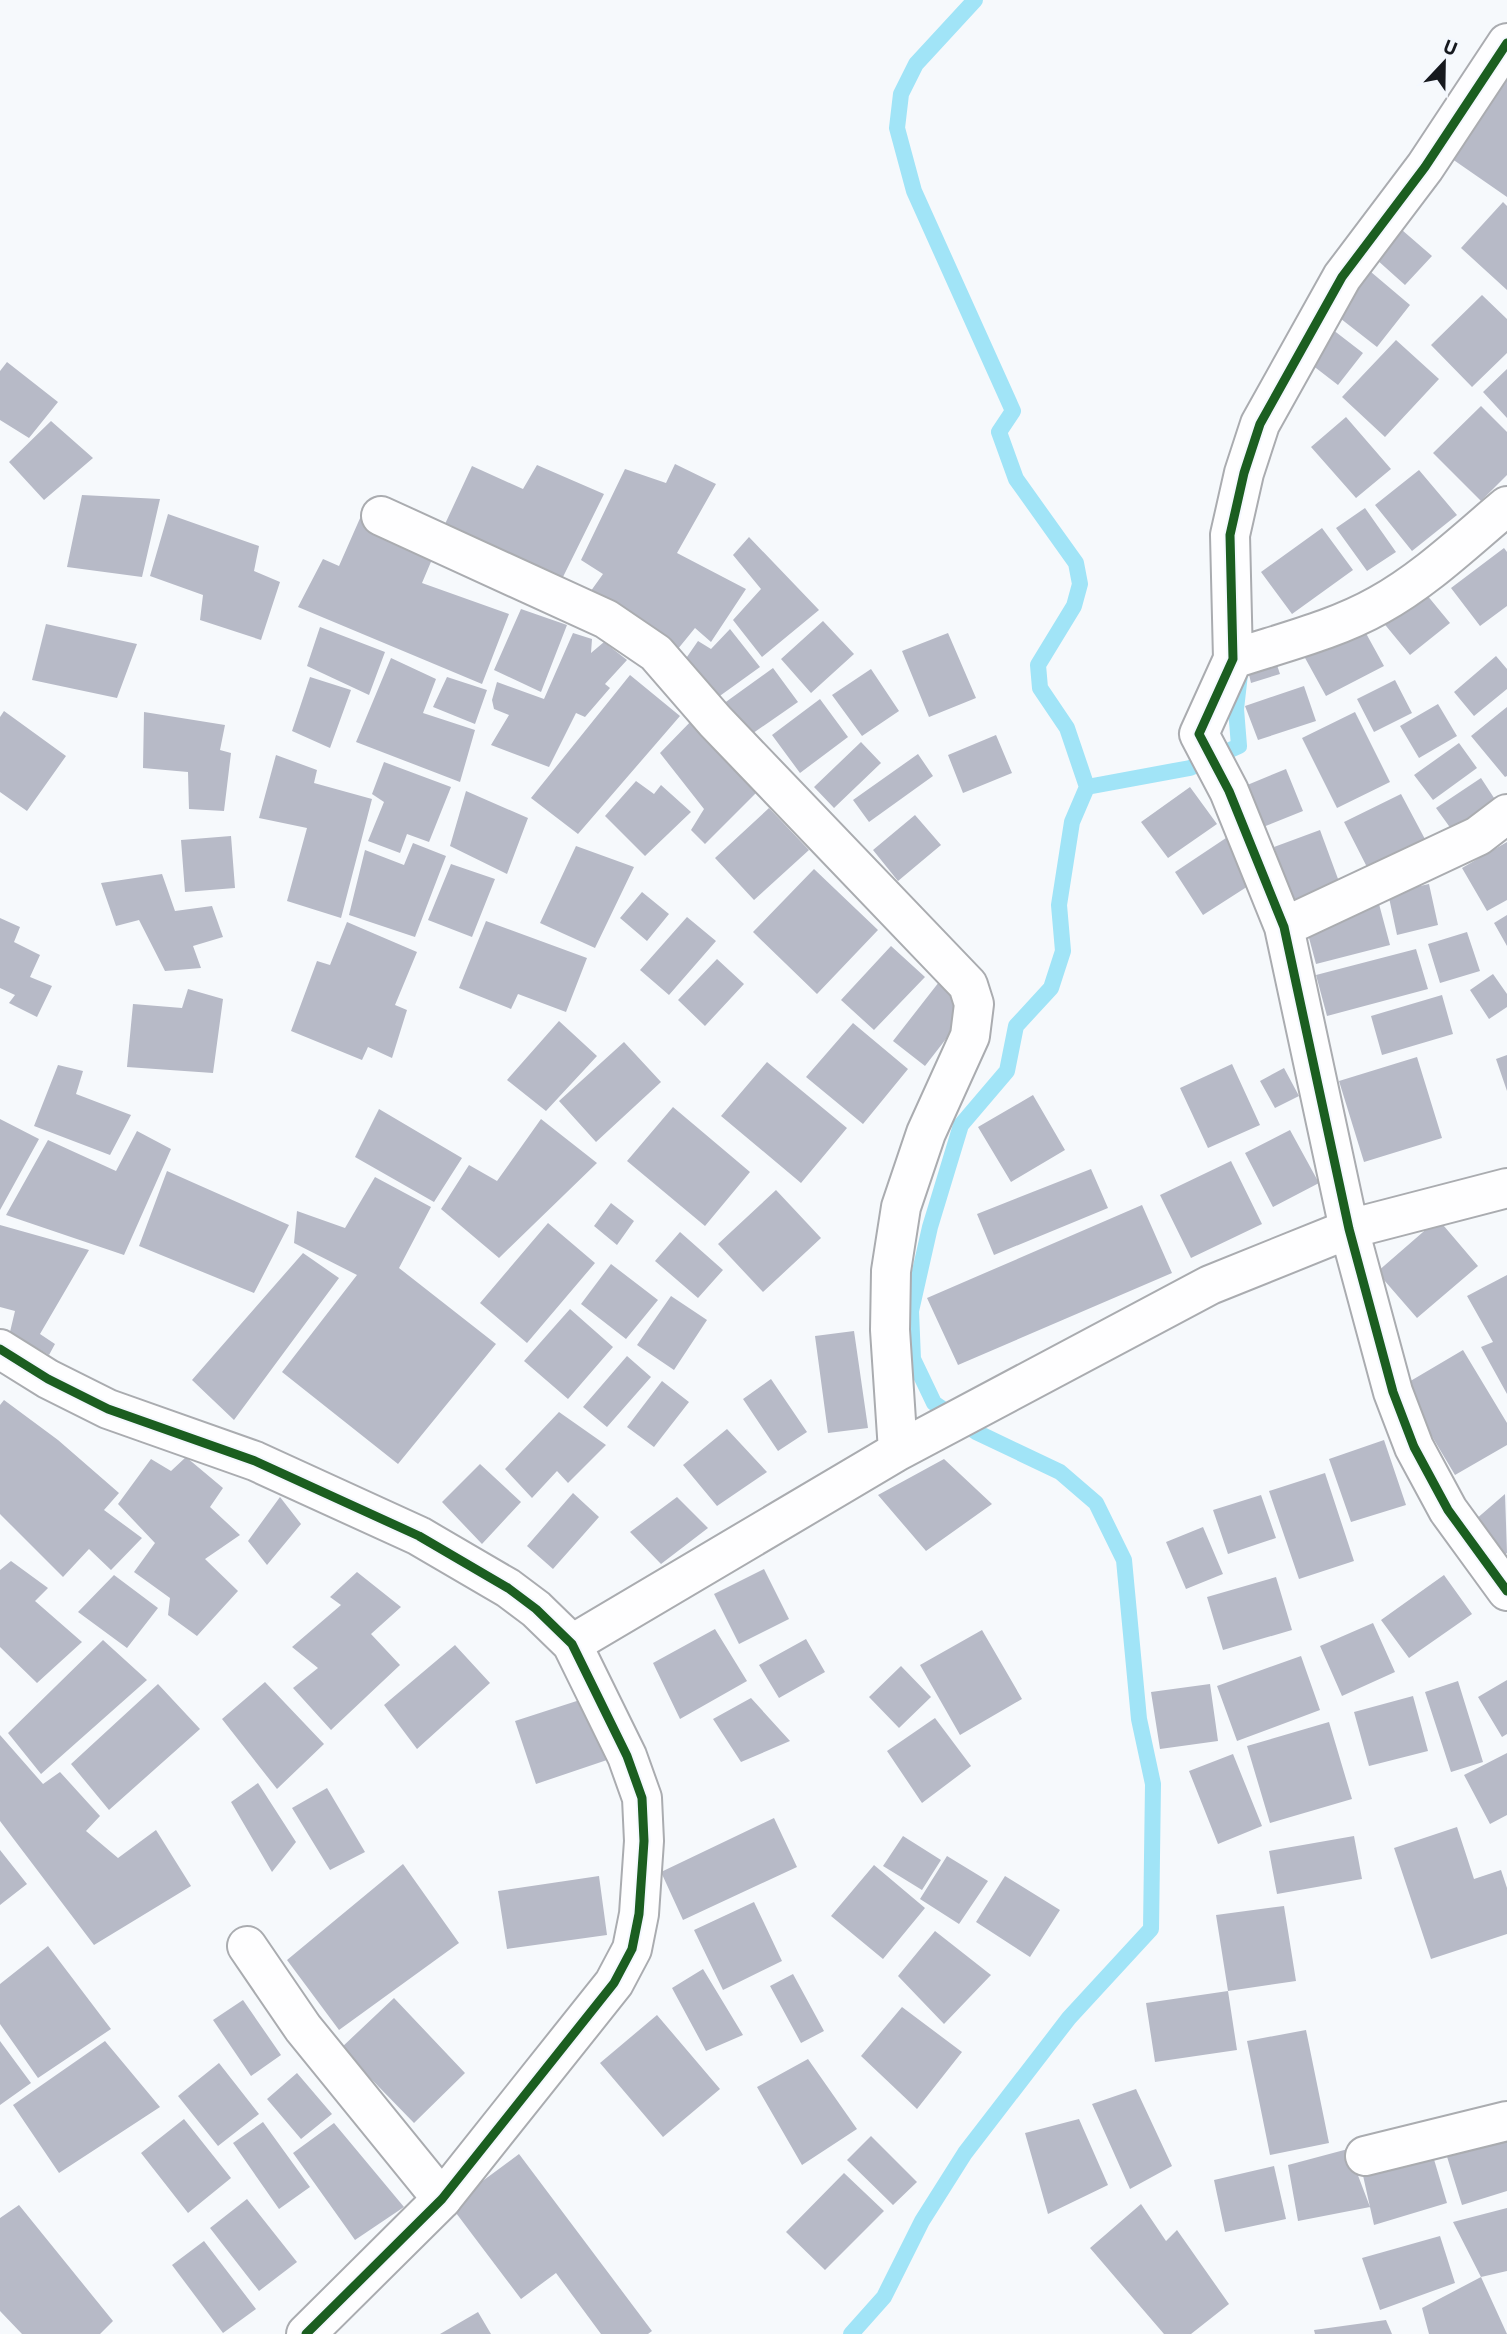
<svg xmlns="http://www.w3.org/2000/svg" width="1507" height="2334" font-family="'IBM Plex Sans',sans-serif">
<style>
.lines{fill:none;stroke-linecap:round;stroke-linejoin:round}
.stream{stroke:#a1e4f7;stroke-width:16}
.building{fill:#b7bac7}
.minor-casing{stroke:#aaacb0;stroke-width:42}
.tertiary-casing{stroke:#aaacb0;stroke-width:42}
.minor{stroke:#fefeff;stroke-width:38}
.tertiary{stroke:#fefeff;stroke-width:38}
.cycleway-casing{stroke:#f4f8fe;stroke-width:13}
.cycleway{stroke:#1b5e20;stroke-width:9}
</style>
<rect width="100%" height="100%" fill="#f6f9fc"/>
<g class="lines">
<path class="stream" d="M975,0L916,64L901,94L897,128L914,191L1013,411L999,432L1016,479L1076,563L1080,584L1074,606L1038,665L1040,688L1067,728L1087,787
M851,2334L884,2297L922,2221L965,2153L1069,2018L1151,1929L1153,1784L1139,1719L1124,1560L1096,1503L1060,1472L976,1432L934,1403L913,1359L911,1311L930,1227L961,1125L1007,1071L1016,1026L1051,988L1063,951L1059,905L1072,822L1087,787L1190,768L1239,746L1236,709L1240,674"/>
</g>
<path class="building" d="M1507,64V197L1445,154Z
M1503,202L1507,206V290L1461,248Z
M1402,230L1432,256L1405,285L1376,259Z
M1371,272L1410,305L1377,347L1336,315Z
M1482,295L1507,319V353L1472,387L1431,345Z
M1328,326L1363,353L1338,385L1303,358Z
M1396,340L1439,379L1385,437L1342,397Z
M7,362L58,402L29,438L0,420V371Z
M1507,369V418L1483,392Z
M1481,406L1507,432V475L1481,501L1433,453Z
M1346,417L1391,469L1356,498L1311,447Z
M51,421L93,458L44,500L9,462Z
M675,464L716,484L677,553L746,589L711,642L695,628L673,655L588,595L603,574L581,560L625,469L666,483Z
M537,465L604,494L561,581L445,524L472,466L523,489Z
M1419,470L1457,515L1412,551L1375,505Z
M82,495L160,499L142,577L67,567Z
M1365,508L1396,552L1367,571L1336,528Z
M168,514L259,546L254,571L280,582L261,640L200,620L203,595L150,576Z
M361,516L436,550L422,583L509,614L482,684L298,607L323,559L339,566Z
M1322,528L1353,570L1292,614L1261,572Z
M749,537L819,610L762,657L733,620L761,589L733,555Z
M1504,548L1507,552V606L1480,626L1451,588Z
M1417,583L1450,623L1410,655L1377,615Z
M521,609L567,625L541,692L494,670Z
M1357,617L1384,666L1326,696L1299,647Z
M823,621L854,654L811,693L781,659Z
M46,624L137,644L117,698L32,680Z
M320,627L385,652L369,695L307,666Z
M730,629L760,667L710,703L680,667L698,641L711,649Z
M573,633L592,639L591,653L604,642L627,660L605,684L610,688L585,717L576,713L549,767L491,745L509,715L494,709L492,700L497,682L544,699Z
M948,633L976,698L929,717L902,651Z
M1496,656L1507,669V689L1474,716L1454,692Z
M391,658L436,679L423,713L475,730L460,782L356,742Z
M1275,659L1280,674L1251,683L1247,666Z
M773,668L798,702L746,738L723,704Z
M871,669L899,711L862,736L832,695Z
M630,675L680,716L578,834L531,798Z
M310,677L351,690L330,748L292,731Z
M447,677L487,690L475,724L433,707Z
M1395,680L1412,713L1374,732L1357,699Z
M1304,686L1316,721L1258,740L1245,706Z
M820,699L848,737L800,773L772,735Z
M1438,704L1457,736L1419,758L1400,726Z
M1507,707V776L1505,777L1471,736Z
M4,711L66,756L27,811L0,792V717Z
M144,712L225,725L220,750L231,753L224,811L189,809L188,772L143,768Z
M1355,712L1390,782L1337,808L1302,738Z
M697,715L761,788L705,844L691,830L704,809L660,753Z
M996,735L1012,773L963,793L948,755Z
M861,742L881,763L834,808L814,787Z
M1459,743L1477,768L1433,800L1414,775Z
M918,754L933,776L869,822L853,800Z
M276,755L317,770L314,783L372,799L341,918L287,901L307,828L259,818Z
M384,762L451,787L429,842L407,834L400,853L368,841L384,802L372,794Z
M1286,769L1303,811L1258,829L1240,788Z
M1481,778L1498,804L1454,833L1436,808Z
M636,781L654,794L661,785L691,812L645,856L605,816Z
M1190,787L1217,824L1168,858L1141,822Z
M466,791L528,818L507,874L450,846Z
M1401,794L1426,841L1369,871L1344,822Z
M769,808L809,850L754,900L715,858Z
M915,815L941,845L898,881L873,850Z
M1320,830L1341,887L1295,904L1274,847Z
M231,836L235,888L185,892L181,840Z
M1226,838L1256,881L1203,915L1175,872Z
M1507,842V900L1487,911L1462,868Z
M413,843L446,856L415,937L349,915L365,850L404,865Z
M576,846L634,867L595,948L540,923Z
M451,864L495,879L472,937L428,920Z
M814,869L878,930L817,994L753,932Z
M162,874L175,911L212,906L223,937L193,946L201,968L165,971L139,920L116,926L101,883Z
M1429,884L1438,925L1397,935L1388,893Z
M642,892L669,914L647,941L620,918Z
M1379,904L1390,945L1316,964L1305,923Z
M1507,915V946L1494,923Z
M687,917L716,941L669,995L640,970Z
M0,918L20,927L14,942L40,955L30,977L52,986L37,1017L9,1003L15,995L0,988Z
M486,921L587,958L566,1012L518,994L511,1009L459,988Z
M347,922L417,952L395,1005L407,1010L392,1058L368,1047L362,1060L291,1031L317,961L330,965Z
M1467,932L1480,971L1440,983L1428,944Z
M891,946L925,977L874,1030L841,1000Z
M1416,949L1428,989L1327,1016L1316,975Z
M717,959L744,984L705,1026L678,1000Z
M1493,974L1507,994V1007L1489,1019L1470,990Z
M939,982L970,1008L925,1066L893,1041Z
M188,989L223,999L213,1073L127,1067L133,1004L182,1008Z
M1442,995L1453,1034L1382,1055L1371,1016Z
M559,1021L597,1056L546,1111L507,1080Z
M853,1023L908,1069L863,1124L806,1077Z
M624,1042L661,1082L596,1142L559,1101Z
M1507,1055V1091L1496,1059Z
M1417,1057L1442,1138L1364,1162L1339,1081Z
M767,1062L847,1128L801,1183L721,1116Z
M1232,1064L1260,1125L1208,1148L1180,1088Z
M58,1065L83,1071L76,1094L131,1115L110,1155L34,1126Z
M1284,1068L1299,1096L1275,1108L1260,1081Z
M1033,1095L1065,1150L1011,1182L978,1127Z
M673,1107L750,1172L705,1226L627,1161Z
M379,1109L462,1158L434,1202L355,1157Z
M0,1119L39,1139L0,1210Z
M541,1119L597,1163L499,1258L441,1209L469,1165L497,1181Z
M1290,1130L1319,1183L1273,1207L1245,1153Z
M137,1131L171,1149L124,1255L6,1215L48,1140L116,1171Z
M1231,1161L1262,1224L1191,1258L1160,1195Z
M1091,1169L1108,1208L994,1255L977,1214Z
M167,1171L289,1225L254,1293L139,1246Z
M375,1177L431,1207L399,1268L496,1344L398,1464L282,1372L357,1275L294,1243L297,1211L345,1228Z
M776,1190L821,1238L763,1292L718,1244Z
M611,1203L634,1221L617,1245L594,1226Z
M1142,1205L1172,1273L958,1365L927,1298Z
M1438,1219L1478,1266L1417,1318L1377,1272Z
M548,1223L595,1263L527,1343L480,1303Z
M0,1225L89,1250L40,1334L55,1344L49,1355L35,1347L31,1356L9,1336L15,1311L0,1307Z
M680,1232L723,1270L698,1298L655,1261Z
M303,1253L339,1278L234,1420L192,1380Z
M611,1264L658,1300L626,1339L581,1304Z
M1507,1275V1394L1481,1347L1493,1342L1467,1296Z
M671,1296L707,1320L674,1370L637,1345Z
M570,1309L613,1347L568,1399L524,1361Z
M854,1331L868,1428L828,1433L815,1336Z
M1463,1350L1507,1423V1445L1455,1475L1402,1386Z
M627,1356L651,1377L607,1427L583,1407Z
M771,1379L807,1432L778,1451L743,1399Z
M662,1381L689,1402L654,1447L627,1427Z
M4,1400L58,1440L119,1493L104,1510L142,1538L111,1570L89,1549L63,1577L0,1514V1405Z
M559,1412L606,1445L568,1483L557,1471L532,1498L505,1469Z
M727,1429L767,1472L717,1506L683,1465Z
M1384,1440L1406,1505L1351,1522L1329,1459Z
M186,1457L223,1488L210,1507L240,1535L205,1559L238,1591L197,1636L168,1615L170,1598L134,1572L155,1543L118,1504L151,1459L171,1471Z
M944,1459L992,1504L926,1551L878,1495Z
M480,1464L521,1502L482,1544L442,1502Z
M1325,1473L1354,1561L1299,1579L1269,1491Z
M573,1493L599,1517L553,1569L527,1546Z
M1505,1494L1507,1553L1497,1561L1467,1527Z
M1261,1495L1276,1538L1228,1554L1213,1510Z
M280,1497L301,1524L267,1565L248,1541Z
M677,1497L708,1528L661,1564L630,1532Z
M1203,1527L1223,1574L1186,1589L1166,1542Z
M11,1561L48,1588L35,1601L82,1642L37,1683L0,1647V1570Z
M764,1569L789,1619L739,1644L714,1594Z
M357,1572L401,1607L371,1634L400,1665L331,1730L293,1688L318,1668L292,1647L341,1605L330,1597Z
M114,1575L158,1608L127,1648L78,1612Z
M1444,1575L1472,1614L1409,1658L1381,1620Z
M1276,1577L1292,1630L1223,1650L1207,1597Z
M1373,1623L1395,1672L1342,1696L1320,1646Z
M715,1629L747,1681L680,1719L653,1663Z
M982,1630L1022,1699L960,1735L920,1665Z
M806,1639L825,1672L779,1698L759,1665Z
M103,1640L147,1680L41,1774L8,1733Z
M455,1645L490,1683L417,1749L384,1705Z
M1301,1656L1320,1710L1237,1741L1217,1686Z
M901,1666L931,1697L899,1728L869,1697Z
M1507,1680V1734L1502,1737L1478,1697Z
M1458,1681L1483,1762L1451,1772L1425,1692Z
M265,1682L324,1744L277,1789L222,1719Z
M158,1684L200,1729L109,1810L71,1764Z
M1210,1684L1218,1741L1160,1749L1151,1692Z
M1413,1696L1428,1751L1369,1766L1354,1712Z
M586,1698L607,1760L536,1784L515,1721Z
M751,1698L790,1741L741,1762L713,1719Z
M935,1718L971,1766L922,1803L887,1751Z
M1329,1722L1352,1799L1270,1823L1247,1746Z
M0,1735L43,1784L60,1772L100,1816L86,1831L118,1858L156,1830L191,1886L94,1945L0,1821Z
M1507,1753V1815L1490,1824L1464,1775Z
M1233,1754L1262,1826L1218,1844L1189,1771Z
M258,1783L296,1842L272,1872L231,1802Z
M327,1788L365,1852L330,1870L292,1808Z
M774,1818L797,1867L683,1920L661,1872Z
M1457,1827L1474,1879L1501,1870L1507,1888V1934L1431,1959L1394,1848Z
M903,1836L941,1860L922,1890L883,1866Z
M1354,1836L1362,1879L1277,1894L1269,1851Z
M0,1850L27,1884L0,1905Z
M947,1856L988,1881L959,1924L920,1899Z
M403,1864L459,1943L339,2030L287,1960Z
M874,1865L925,1908L883,1959L831,1916Z
M599,1876L607,1935L507,1949L498,1891Z
M1005,1876L1060,1910L1030,1957L976,1922Z
M754,1902L782,1961L723,1990L694,1930Z
M1284,1906L1296,1981L1228,1991L1216,1915Z
M935,1931L991,1975L944,2024L898,1976Z
M48,1946L111,2029L38,2078L0,2024V1984Z
M703,1969L743,2035L706,2051L672,1988Z
M793,1974L824,2031L801,2043L770,1986Z
M1228,1991L1237,2050L1155,2062L1146,2003Z
M394,1998L465,2073L414,2123L341,2048Z
M243,2000L281,2055L251,2076L213,2020Z
M902,2007L962,2052L917,2109L861,2056Z
M657,2015L720,2089L663,2137L600,2063Z
M1306,2030L1329,2143L1270,2155L1247,2041Z
M0,2041L31,2083L0,2105Z
M105,2041L160,2107L59,2173L13,2105Z
M808,2059L857,2129L802,2165L757,2087Z
M219,2063L259,2114L218,2146L178,2096Z
M297,2073L332,2114L301,2139L267,2099Z
M1136,2089L1172,2166L1130,2189L1092,2104Z
M184,2119L231,2178L188,2213L141,2153Z
M1079,2119L1108,2185L1048,2214L1025,2133Z
M263,2122L310,2187L279,2209L233,2143Z
M334,2123L404,2207L355,2240L293,2153Z
M1507,2124V2191L1462,2205L1444,2147Z
M871,2136L917,2182L893,2205L847,2160Z
M1430,2146L1447,2203L1374,2225L1360,2162Z
M1348,2149L1370,2207L1298,2221L1288,2165Z
M519,2154L652,2331L648,2334H601L556,2273L521,2299L450,2205Z
M1274,2166L1286,2219L1225,2232L1214,2180Z
M844,2173L884,2211L825,2270L786,2232Z
M247,2199L297,2262L259,2291L210,2228Z
M1141,2204L1166,2241L1177,2230L1229,2304L1191,2334H1164L1090,2248Z
M19,2205L113,2321L100,2334H22L0,2311V2218Z
M1507,2208V2271L1481,2277L1507,2334H1429L1422,2308L1481,2277L1453,2222Z
M1440,2236L1455,2283L1380,2310L1362,2258Z
M204,2241L256,2309L223,2333L172,2265Z
M478,2312L491,2334H440Z
M1386,2320L1392,2334H1315L1314,2330Z"/>
<g class="lines">
<g class="minor-casing">
<path id="minor" d="M1507,43L1425,167L1342,277L1260,424L1244,473L1230,535L1233,659L1199,734L1229,791L1284,927L1349,1229L1393,1392L1414,1447L1448,1510L1507,1591
M381,516L606,619L656,653L715,721L968,985L974,1004L970,1036L926,1133L901,1207L891,1271L890,1330L898,1451
M1233,659C1281,643 1335,630 1379,605C1426,579 1466,540 1507,506
M1284,927L1478,836L1507,814
M572,1644L898,1451L1210,1285L1349,1229L1507,1188
M247,1946L303,2028L442,2199
M1365,2156L1507,2121"/>
</g>
<g class="tertiary-casing">
<path id="tertiary" d="M0,1349L48,1379L108,1409L255,1461L419,1536L508,1588L536,1609L572,1644L627,1756L642,1798L644,1841L639,1914L632,1949L614,1983L442,2199L306,2334"/>
</g>
<use href="#minor" class="minor"/>
<use href="#tertiary" class="tertiary"/>
<g class="cycleway-casing">
<path id="cycleway" d="M1507,43L1425,167L1342,277L1260,424L1244,473L1230,535L1233,659L1199,734L1229,791L1284,927L1349,1229L1393,1392L1414,1447L1448,1510L1507,1591
M0,1349L48,1379L108,1409L255,1461L419,1536L508,1588L536,1609L572,1644L627,1756L642,1798L644,1841L639,1914L632,1949L614,1983L442,2199L306,2334"/>
</g>
<use href="#cycleway" class="cycleway"/>
</g>
<g transform="translate(1444 63) rotate(22)" stroke="#f4f8fe" stroke-width="5" paint-order="stroke">
<path d="M0-5L12 26L0 18L-12 26Z" fill="#16191e"/>
<text y="-10" font-size="19" font-weight="bold" text-anchor="middle" fill="#16191e">U</text>
</g>
</svg>
